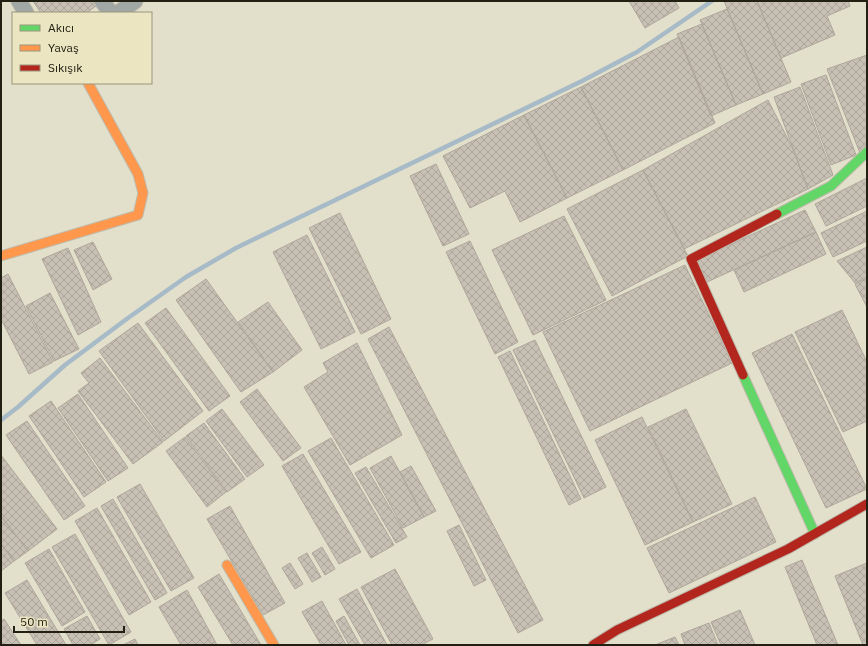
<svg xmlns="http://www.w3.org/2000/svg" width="868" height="646" font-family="'IBM Plex Sans',sans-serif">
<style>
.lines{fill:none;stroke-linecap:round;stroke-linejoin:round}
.stream{stroke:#a7bac7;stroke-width:4.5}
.building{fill:url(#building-cross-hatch);stroke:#aea69b}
.street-casing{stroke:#bebbac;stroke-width:17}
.fast-casing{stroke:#bebbac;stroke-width:11}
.slow-casing{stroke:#bebbac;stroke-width:11}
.jam-casing{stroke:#bebbac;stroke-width:11}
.street{stroke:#a1a7a4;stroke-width:15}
.fast{stroke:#63d668;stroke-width:9}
.slow{stroke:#ff974d;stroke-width:9}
.jam{stroke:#b3261e;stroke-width:9}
</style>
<defs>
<pattern id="building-cross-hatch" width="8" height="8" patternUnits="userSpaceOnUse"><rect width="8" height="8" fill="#c8c0b4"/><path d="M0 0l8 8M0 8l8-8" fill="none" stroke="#aca59a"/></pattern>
</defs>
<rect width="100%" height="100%" fill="#e2dfcb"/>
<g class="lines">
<path class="stream" d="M1,420L18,407L65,365L128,318L186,277L236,248L582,81L637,52L712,1"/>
</g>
<path class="building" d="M33,1H97L99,4L86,13H41Z
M629,1H675L679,8L645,28Z
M724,1H757L791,82L763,94Z
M757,1H848L850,6L827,16L835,35L781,58Z
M727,9L763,94L736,105L700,20Z
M702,24L736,105L711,116L677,34Z
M679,37L715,123L623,170L581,87Z
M867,55V144L860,153L827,69Z
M826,75L856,155L831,165L801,84Z
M581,87L623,170L567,198L524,115Z
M800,87L833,175L808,189L774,97Z
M768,100L793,149L808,189L684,249L643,170Z
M524,115L567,198L520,222L505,191L470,208L443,156Z
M436,164L469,234L443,246L410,176Z
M643,170L688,256L612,296L567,209Z
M867,178V206L826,226L815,204Z
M805,210L816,232L707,282L697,260Z
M867,211V241L833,257L821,233Z
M340,213L391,319L361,334L309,228Z
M564,216L606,300L533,335L492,250Z
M816,232L826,254L744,292L734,270Z
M307,235L355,332L321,349L273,252Z
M470,241L518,342L495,354L446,252Z
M93,242L112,279L93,290L74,250Z
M867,247V277L855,283L837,261Z
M68,248L101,322L78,335L42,259Z
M685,265L732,363L590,431L543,332Z
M8,274L53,362L29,374L1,319V278Z
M867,278V307L855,284Z
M206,279L273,372L241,392L176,300Z
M50,293L79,349L54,361L26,306Z
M268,302L302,350L273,372L238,322Z
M166,308L230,396L209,411L145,323Z
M842,310L867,362V421L843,432L795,332Z
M138,323L203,411L164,441L99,351Z
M389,327L543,620L518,633L368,339Z
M792,334L867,489L826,508L752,353Z
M535,340L606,487L584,498L513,350Z
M357,343L402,435L350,465L304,387L328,372L323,363Z
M510,351L581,499L569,505L498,357Z
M100,358L163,442L133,464L78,391L89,383L81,373Z
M257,389L301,448L283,461L240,402Z
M78,394L128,468L108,481L58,408Z
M51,401L106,482L84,497L29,416Z
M222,409L264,465L247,477L206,421Z
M686,409L732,504L693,522L648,427Z
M642,417L693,522L645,545L595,440Z
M27,421L85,506L64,520L6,435Z
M204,423L245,479L227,492L186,436Z
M185,437L226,492L207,507L166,451Z
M331,438L394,545L371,558L308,451Z
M303,454L361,552L339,564L282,466Z
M1,455L57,529L28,551L1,516Z
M391,456L424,517L403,528L370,468Z
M411,466L436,511L424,517L400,472Z
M366,467L407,537L396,543L355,473Z
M140,484L194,578L171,591L117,497Z
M755,497L776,542L669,593L647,548Z
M113,499L167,593L155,600L101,506Z
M230,506L285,603L263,615L207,519Z
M97,508L151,602L129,615L75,521Z
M1,516L28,551L14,561L1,544Z
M459,525L486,580L474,586L447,531Z
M75,534L131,632L109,645L52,547Z
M1,544L14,561L1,571Z
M322,547L335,569L325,575L312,553Z
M49,549L85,612L62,626L25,563Z
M307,553L321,577L312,582L298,558Z
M802,560L838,645H817L785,567Z
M290,563L303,584L295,589L282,568Z
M867,563V645H863L835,576Z
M395,569L433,639L421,645H392L361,587Z
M219,574L261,645H233L198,587Z
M27,580L66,645H37L5,593Z
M357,589L387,645H365L339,599Z
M187,590L217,645H181L159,607Z
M322,601L346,645H321L302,612Z
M740,610L755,645H721L711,622Z
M87,616L100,639L90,645H73L64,629Z
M344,616L360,645H349L336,621Z
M4,619L21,645H1V621Z
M709,623L718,645H685L681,634Z
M675,637L679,645H655Z
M135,639L138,645H123Z"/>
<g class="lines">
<g class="street-casing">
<path id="street" d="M19,1L26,13
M102,1L111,13
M118,13L135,1"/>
</g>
<g class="fast-casing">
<path id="fast" d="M777,214L831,186L867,152
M743,375L815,534"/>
</g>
<g class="slow-casing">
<path id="slow" d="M1,256L138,215L143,193L138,174L88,83
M227,565L274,645"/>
</g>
<g class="jam-casing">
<path id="jam" d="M743,375L691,259L777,214
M593,645L617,630L788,549L867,504"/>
</g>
<use href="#street" class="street"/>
<use href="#fast" class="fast"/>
<use href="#slow" class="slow"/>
<use href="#jam" class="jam"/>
</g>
<rect width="868" height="646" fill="none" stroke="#222013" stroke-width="4"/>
<rect x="12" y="12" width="140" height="72" fill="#ebe5c2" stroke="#9b967c"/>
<rect x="20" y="25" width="20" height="6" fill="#63d668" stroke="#9b967c"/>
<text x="48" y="32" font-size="12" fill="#222013">Akıcı</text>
<rect x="20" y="45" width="20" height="6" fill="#ff974d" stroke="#9b967c"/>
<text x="48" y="52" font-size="12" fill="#222013">Yavaş</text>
<rect x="20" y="65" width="20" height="6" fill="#b3261e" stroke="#9b967c"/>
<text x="48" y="72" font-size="12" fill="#222013">Sıkışık</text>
<path d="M14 626v6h110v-6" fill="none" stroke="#222013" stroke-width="2"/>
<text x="20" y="626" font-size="12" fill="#222013" stroke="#ebe5c2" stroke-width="3" paint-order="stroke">50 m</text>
</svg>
